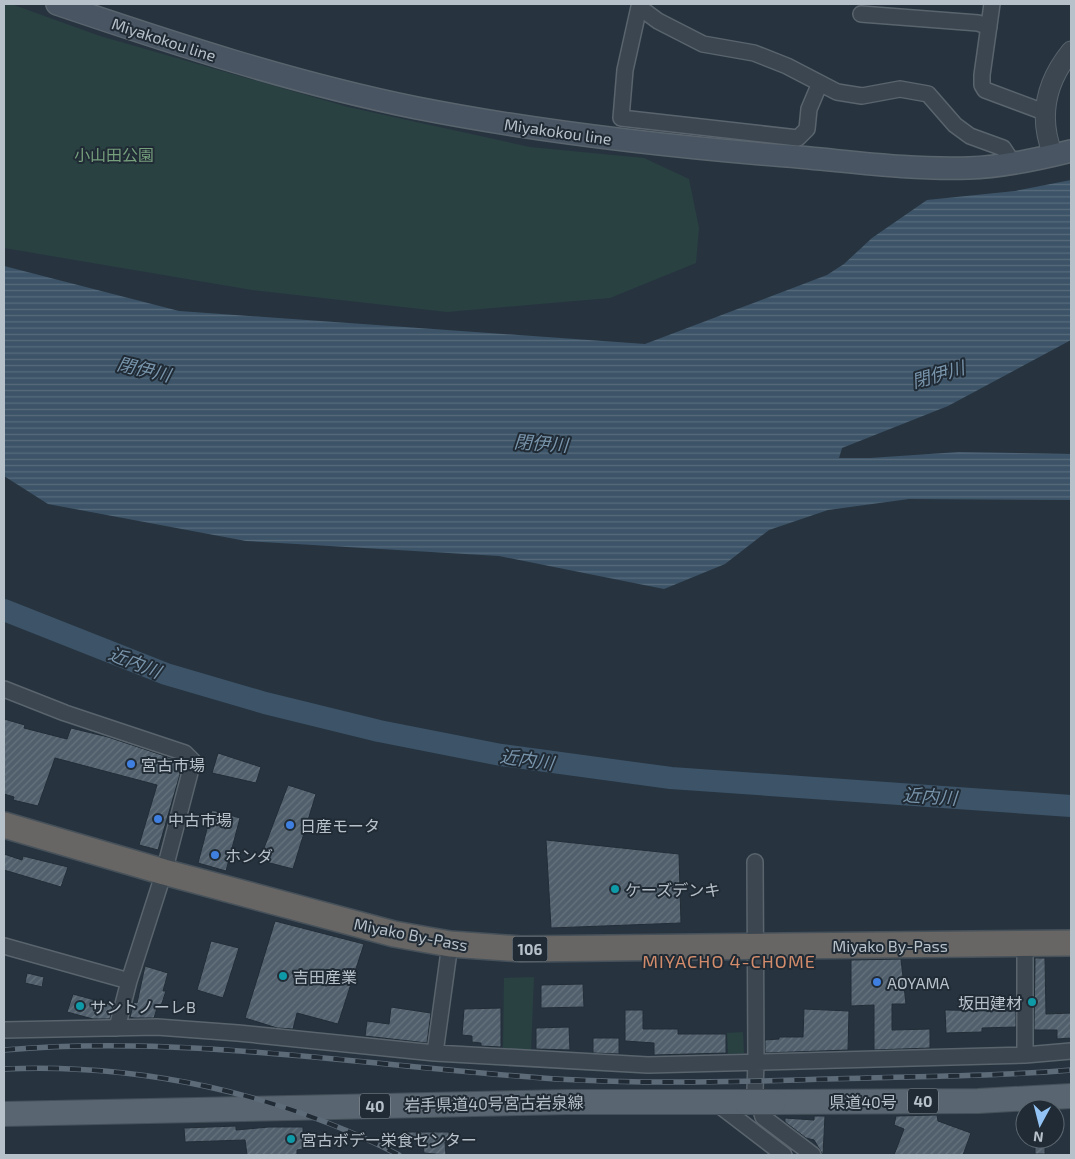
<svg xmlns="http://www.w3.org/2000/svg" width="1075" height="1159" font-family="'Exo 2','Noto Sans JP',sans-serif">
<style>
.green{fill:#294141}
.water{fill:url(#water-rules)}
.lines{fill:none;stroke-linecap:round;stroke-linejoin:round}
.river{stroke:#3d5468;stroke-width:22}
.building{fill:url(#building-hatch);stroke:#222d37}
.minor-casing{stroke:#59646d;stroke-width:18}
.tertiary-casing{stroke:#59646d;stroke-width:21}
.secondary-casing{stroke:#59646d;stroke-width:24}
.primary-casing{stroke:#444f59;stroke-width:26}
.trunk-casing{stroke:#46515a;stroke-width:28}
.minor{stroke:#3b4650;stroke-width:15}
.tertiary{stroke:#3b4650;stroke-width:19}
.secondary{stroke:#495563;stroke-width:21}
.primary{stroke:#596570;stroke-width:24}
.trunk{stroke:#686664;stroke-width:25}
.rail-casing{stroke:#5d6a77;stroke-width:5.5}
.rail{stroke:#202b35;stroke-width:4;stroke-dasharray:11;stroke-linecap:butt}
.primary-bridge-casing{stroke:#444f59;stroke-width:26;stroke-linecap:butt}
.primary-bridge{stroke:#596570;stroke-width:24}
.shop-dot{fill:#3f7fe0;stroke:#202b35;stroke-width:2}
.culture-dot{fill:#0f9aa8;stroke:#202b35;stroke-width:2}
.labels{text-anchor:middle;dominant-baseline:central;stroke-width:4;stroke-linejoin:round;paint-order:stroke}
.shield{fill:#202b35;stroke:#8a949d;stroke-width:1}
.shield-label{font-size:15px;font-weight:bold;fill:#b7c1ca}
.street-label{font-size:16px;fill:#b7c1ca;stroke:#202b35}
.park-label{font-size:16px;fill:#769f7c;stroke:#202b35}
.poi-label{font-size:16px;fill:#b7c1ca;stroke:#202b35;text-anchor:start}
.water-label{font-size:18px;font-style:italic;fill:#7995ac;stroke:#202b35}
.neighbourhood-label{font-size:18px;letter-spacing:1px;fill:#d28c6b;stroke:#202b35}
</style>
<defs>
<pattern id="water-rules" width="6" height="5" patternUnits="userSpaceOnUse" patternTransform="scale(1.25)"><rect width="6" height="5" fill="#3d5468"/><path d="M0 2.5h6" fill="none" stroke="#576b7c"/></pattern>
<pattern id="building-hatch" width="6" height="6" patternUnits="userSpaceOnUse" patternTransform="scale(1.25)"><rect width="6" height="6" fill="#505f6b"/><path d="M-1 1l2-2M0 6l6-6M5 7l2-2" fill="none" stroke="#67747f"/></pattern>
</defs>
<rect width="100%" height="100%" fill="#273440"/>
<path class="green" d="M4,4H11L100,36L348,107L530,147L644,158L689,179L699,228L696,263L610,298L447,312L252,290L4,248Z
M534,977L531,1051L503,1050L504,978Z
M743,1032L744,1053L728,1054L727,1033Z"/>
<path class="water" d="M1071,180V340L948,406L842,448L839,458H870L959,452L1071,454V500L909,499L828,510L769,530L725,564L664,589L499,556L246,541L48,504L4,476V266L179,311L645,344L827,275L844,264L872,238L927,200L1015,191Z"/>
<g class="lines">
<path class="river" d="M4,610L166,674L265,703L379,731L501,755L671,778L1071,806"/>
</g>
<path class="building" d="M4,719L25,725L24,728L67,739L71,728L108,737L180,761L183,764L158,850L139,845L157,785L55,758L38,806L13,800L14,797L4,794Z
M218,753L261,767L256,783L212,773Z
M288,785L316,794L293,869L266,862L261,856Z
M212,810L240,818L226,871L198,863Z
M546,840L679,854L681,923L551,928Z
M4,854L22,860L23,856L68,867L61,887L4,870Z
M275,921L364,944L338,1024L297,1013L293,1029L277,1028L245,1018Z
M211,941L239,948L223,998L197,990Z
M1035,958H1045L1046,1014L1071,1013V1038L1057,1039V1030H1034Z
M901,959L906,1004H892V1030L930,1029V1048L874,1050V1005L851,1006V960Z
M145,966L168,973L163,991H166L161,1006L158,1005L154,1018H134L130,1017L134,1002L137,1003Z
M27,973L44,977L42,987L25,983Z
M583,984L584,1007L541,1008V985Z
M73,994L113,1005L110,1019H93L67,1012Z
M391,1007L431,1013L427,1043L365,1036L367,1021L389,1024Z
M501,1008V1047L481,1046V1043L472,1042V1036L462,1035L464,1009Z
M804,1009L849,1011L848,1050L765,1053V1040L779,1039V1037H803Z
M625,1010H643V1029H678V1034H726V1053L654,1055V1043L625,1041Z
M945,1010L1016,1011V1027L982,1028V1032L946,1033Z
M569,1027L570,1050L536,1049V1028Z
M593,1038H619V1054L593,1053Z
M937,1115L938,1121L971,1133L963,1155H894L904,1129L894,1125L896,1116Z
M814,1116H825L823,1155L814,1140L806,1138L785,1122V1118L814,1120Z
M236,1126V1130L269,1127H303V1149L297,1150V1155H247L245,1140L185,1142L184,1128Z
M403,1132H449V1142H445L446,1155L424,1153L423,1142Z
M1035,1139H1045V1154H1035Z"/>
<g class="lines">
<g class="minor-casing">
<path id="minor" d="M640,4L639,7L658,21L703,44L754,53L787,66L837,92L862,96L900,89L928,94L955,125L970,136L1003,148L1013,163
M992,4L982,75V85L985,90L1044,112
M639,7L625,70L621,118L798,138L807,129L809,109L820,83
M861,14L978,23L989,27
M4,689L65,713L185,753L193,761L164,872L129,981L117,1028
M755,862L756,1062L755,1090L763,1117L813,1155
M1025,944V1055
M4,946L129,981
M4,1030L157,1027L238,1033L435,1053L648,1065L1025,1055L1071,1051
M435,1053L450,944
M715,1102L784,1155"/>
</g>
<g class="tertiary-casing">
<path id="tertiary" d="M1053,155C1038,117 1045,83 1071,51"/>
</g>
<g class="secondary-casing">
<path id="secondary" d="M57,4C175,44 294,83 417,108C539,132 663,146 787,156C848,161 908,170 969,168C1003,167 1039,159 1071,151"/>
</g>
<g class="primary-casing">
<path id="primary" d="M774,1102L978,1101L1071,1096
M4,1114L568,1102H746"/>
</g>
<g class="trunk-casing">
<path id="trunk" d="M4,825L164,872L394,934L450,944L521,949L1071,943"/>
</g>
<use href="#minor" class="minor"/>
<use href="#tertiary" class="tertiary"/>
<use href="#secondary" class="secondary"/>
<use href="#primary" class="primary"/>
<use href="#trunk" class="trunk"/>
<g class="rail-casing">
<path id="rail" d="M4,1050C188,1034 373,1067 556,1079C660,1085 763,1081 867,1078C935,1076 1004,1076 1071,1070
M4,1069C139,1063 278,1093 399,1155"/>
</g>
<use href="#rail" class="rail"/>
<g class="primary-bridge-casing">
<path id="primary-bridge" d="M746,1102H774"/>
</g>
<use href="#primary-bridge" class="primary-bridge"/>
</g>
<g class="shop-dot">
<circle cx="131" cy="764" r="5"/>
<circle cx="158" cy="819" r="5"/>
<circle cx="290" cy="825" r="5"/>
<circle cx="215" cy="855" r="5"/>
<circle cx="877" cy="982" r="5"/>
</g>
<g class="culture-dot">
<circle cx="615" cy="889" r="5"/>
<circle cx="283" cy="976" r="5"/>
<circle cx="1032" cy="1002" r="5"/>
<circle cx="80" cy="1006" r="5"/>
<circle cx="291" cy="1139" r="5"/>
</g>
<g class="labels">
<g class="shield">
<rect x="512.5" y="936.5" width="35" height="25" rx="4"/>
<rect x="908" y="1088.5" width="30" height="25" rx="4"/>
<rect x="360" y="1093.5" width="30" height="25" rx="4"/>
</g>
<g class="shield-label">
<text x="530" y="949">106</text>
<text x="923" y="1101">40</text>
<text x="375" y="1106">40</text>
</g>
<g class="street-label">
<text transform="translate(164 39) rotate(18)">Miyakokou line</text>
<text transform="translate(558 131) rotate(8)">Miyakokou line</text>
<text transform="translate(411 934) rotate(11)">Miyako By-Pass</text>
<text x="890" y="945">Miyako By-Pass</text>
<text x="863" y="1101">県道40号</text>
<text transform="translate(494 1103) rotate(-1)">岩手県道40号宮古岩泉線</text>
</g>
<g class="park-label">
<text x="114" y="154">小山田公園</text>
</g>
<g class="poi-label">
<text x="141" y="764">宮古市場</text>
<text x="168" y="819">中古市場</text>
<text x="300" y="825">日産モータ</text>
<text x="225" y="855">ホンダ</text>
<text x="625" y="889">ケーズデンキ</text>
<text x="293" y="976">吉田産業</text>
<text x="887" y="982">AOYAMA</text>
<text x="1022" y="1002" text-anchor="end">坂田建材</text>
<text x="90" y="1006">サントノーレB</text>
<text x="301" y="1139">宮古ボデー栄食センター</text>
</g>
<g class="water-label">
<text transform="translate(144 369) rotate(13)">閉伊川</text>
<text transform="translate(938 374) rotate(-16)">閉伊川</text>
<text transform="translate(541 443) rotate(4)">閉伊川</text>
<text transform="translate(135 662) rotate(22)">近内川</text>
<text transform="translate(527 759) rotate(8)">近内川</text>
<text transform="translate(930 796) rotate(4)">近内川</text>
</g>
<g class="neighbourhood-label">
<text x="729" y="961">MIYACHO 4-CHOME</text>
</g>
</g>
<rect width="1075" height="1159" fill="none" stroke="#b7c1ca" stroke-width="10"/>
<g transform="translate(1040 1124) rotate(187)"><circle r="24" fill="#202b35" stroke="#5c6771"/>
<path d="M0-4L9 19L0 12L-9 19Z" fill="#92c3f4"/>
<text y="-8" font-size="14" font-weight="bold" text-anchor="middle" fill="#b7c1ca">N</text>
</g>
</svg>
